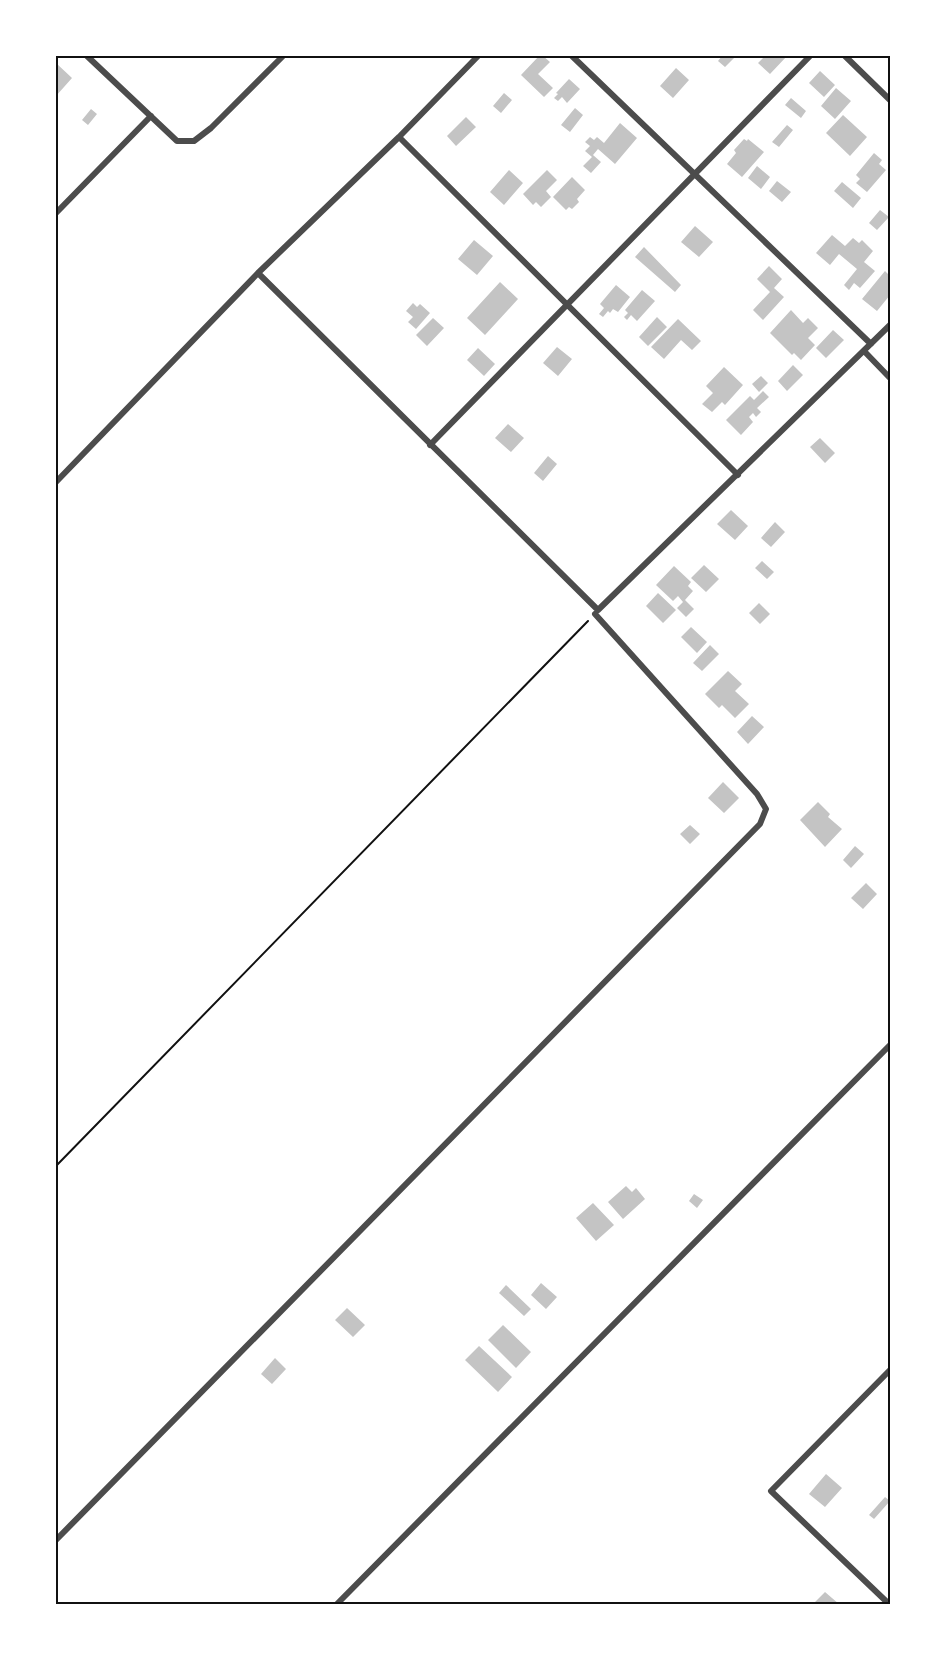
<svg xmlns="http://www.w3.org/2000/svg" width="946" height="1660" font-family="'PT Sans Narrow',sans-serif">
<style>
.building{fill:#c4c4c4}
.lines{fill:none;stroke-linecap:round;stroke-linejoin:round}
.path{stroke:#111;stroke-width:2}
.minor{stroke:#4c4c4c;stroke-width:6}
.neatline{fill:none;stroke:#111;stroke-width:2}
</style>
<rect width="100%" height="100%" fill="#fff"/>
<path class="building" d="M539,56H543L550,62L538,74L553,88L544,97L521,75Z
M722,56H736L725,67L718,61Z
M765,56H787L770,74L758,63Z
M56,63L72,78L56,96Z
M676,68L689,80L673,98L660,86Z
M820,71L835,85L824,97L809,83Z
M569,79L580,89L567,103L562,97L558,101L554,98L558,94L556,93Z
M836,88L851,101L835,119L821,106Z
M504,93L512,100L501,113L493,106Z
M791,98L806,111L801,118L785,105Z
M575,108L583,115L570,132L561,125Z
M91,109L97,114L88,125L82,120Z
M843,115L867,137L850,156L826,133Z
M466,117L476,127L456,146L447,136Z
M620,123L637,138L615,164L598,149L593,155L601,162L591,173L583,166L592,157L585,151L590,146L585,142L590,137L594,140L597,137L604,143Z
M787,125L793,130L779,147L772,142Z
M744,139L747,141L748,139L764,152L742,177L727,164L736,153L734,150Z
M874,153L882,160L879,164L886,170L867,192L856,183L860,179L856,175Z
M757,166L770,177L761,189L748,178Z
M509,170L523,183L504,205L490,192Z
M547,170L557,180L546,191L551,197L541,207L536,202L533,205L523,194Z
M572,177L585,190L577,199L579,202L572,209L569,207L566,210L553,197Z
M777,181L791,192L782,202L769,191Z
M842,182L861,198L853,208L834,191Z
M880,210L889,217L877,230L869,223Z
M695,226L713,242L699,257L681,242Z
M832,235L845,246L853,238L859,243L862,240L873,251L864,262L875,271L860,288L854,283L849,290L844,285L857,269L839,254L830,265L816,253Z
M474,240L493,256L477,275L458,259Z
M644,247L681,285L675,292L635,257Z
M769,266L782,279L774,288L784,297L763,320L753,310L770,292L757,279Z
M885,271L888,274L890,271V295L877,311L862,299Z
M500,282L518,299L485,335L467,318Z
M616,285L630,297L618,312L613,309L610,313L608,311L603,317L599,314L604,308L600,304Z
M642,290L655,301L637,321L631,315L627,320L624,317L628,313L625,310Z
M413,303L417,307L420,304L430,313L416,329L408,322L413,317L406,311Z
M791,310L803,323L808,318L818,328L808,338L815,345L801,360L794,353L792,355L770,333Z
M657,317L667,327L648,346L639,337Z
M433,318L444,328L427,346L416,335Z
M678,319L701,341L692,350L681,340L664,359L651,347Z
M833,330L844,340L826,358L816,348Z
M557,347L572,359L558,376L543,363Z
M478,348L495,364L484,376L467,360Z
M793,365L803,375L787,391L778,381Z
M724,367L743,385L725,405L722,402L712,412L702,404L713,393L706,386Z
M761,376L768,383L759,392L752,384Z
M763,391L769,397L757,408L761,412L756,417L753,413L749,417L753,422L741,435L726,420L750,396L754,400Z
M508,424L524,438L511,452L495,438Z
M820,438L835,453L825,463L810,447Z
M548,456L557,464L543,481L534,473Z
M731,510L748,526L735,540L717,524Z
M775,522L785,532L771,547L761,538Z
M762,561L774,572L767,579L755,568Z
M704,565L719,579L706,592L691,578Z
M674,566L691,582L688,586L693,591L685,600L694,609L686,617L677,608L683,602L678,596L673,601L656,585Z
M658,593L676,610L663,623L646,606Z
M759,603L770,614L760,624L749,613Z
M691,627L707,642L697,653L681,637Z
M710,645L719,654L702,671L693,663Z
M728,671L742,684L735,691L749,704L735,718L722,705L719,708L705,694Z
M752,716L764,727L748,744L737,732Z
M723,782L739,798L724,813L708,798Z
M818,802L830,814L828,817L842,829L825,847L800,820Z
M690,825L700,834L690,844L680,834Z
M855,846L864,854L851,868L843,860Z
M866,883L877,894L863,909L851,898Z
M626,1186L632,1192L636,1188L645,1199L623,1219L608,1202Z
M694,1194L703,1200L697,1208L689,1201Z
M593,1203L614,1225L596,1241L576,1218Z
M541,1283L557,1297L546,1309L531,1295Z
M506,1285L531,1309L524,1316L499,1293Z
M347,1308L365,1325L353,1337L335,1320Z
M503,1325L531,1352L516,1368L488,1340Z
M479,1346L512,1377L498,1392L465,1360Z
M275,1358L286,1369L272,1384L261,1374Z
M826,1474L842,1488L825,1507L809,1494Z
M885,1497L890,1501L874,1519L869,1515Z
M825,1592L839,1604H813Z"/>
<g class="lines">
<path class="path" d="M56,1166L588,621"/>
<path class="minor" d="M87,56L177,141H194L211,128L283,56
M572,56L871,344
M845,56L890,100
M399,137L738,475
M56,213L151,116
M258,273L598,610L890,325
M864,351L890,378
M430,445L810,56
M56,482L258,273L399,137L478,56
M56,1540L760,824L766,809L757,794L595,614
M337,1604L890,1045
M889,1604L771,1491L890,1370"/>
</g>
<rect width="946" height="1660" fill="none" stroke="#ffffff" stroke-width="114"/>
<rect x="57" y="57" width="832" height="1546" class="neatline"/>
</svg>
